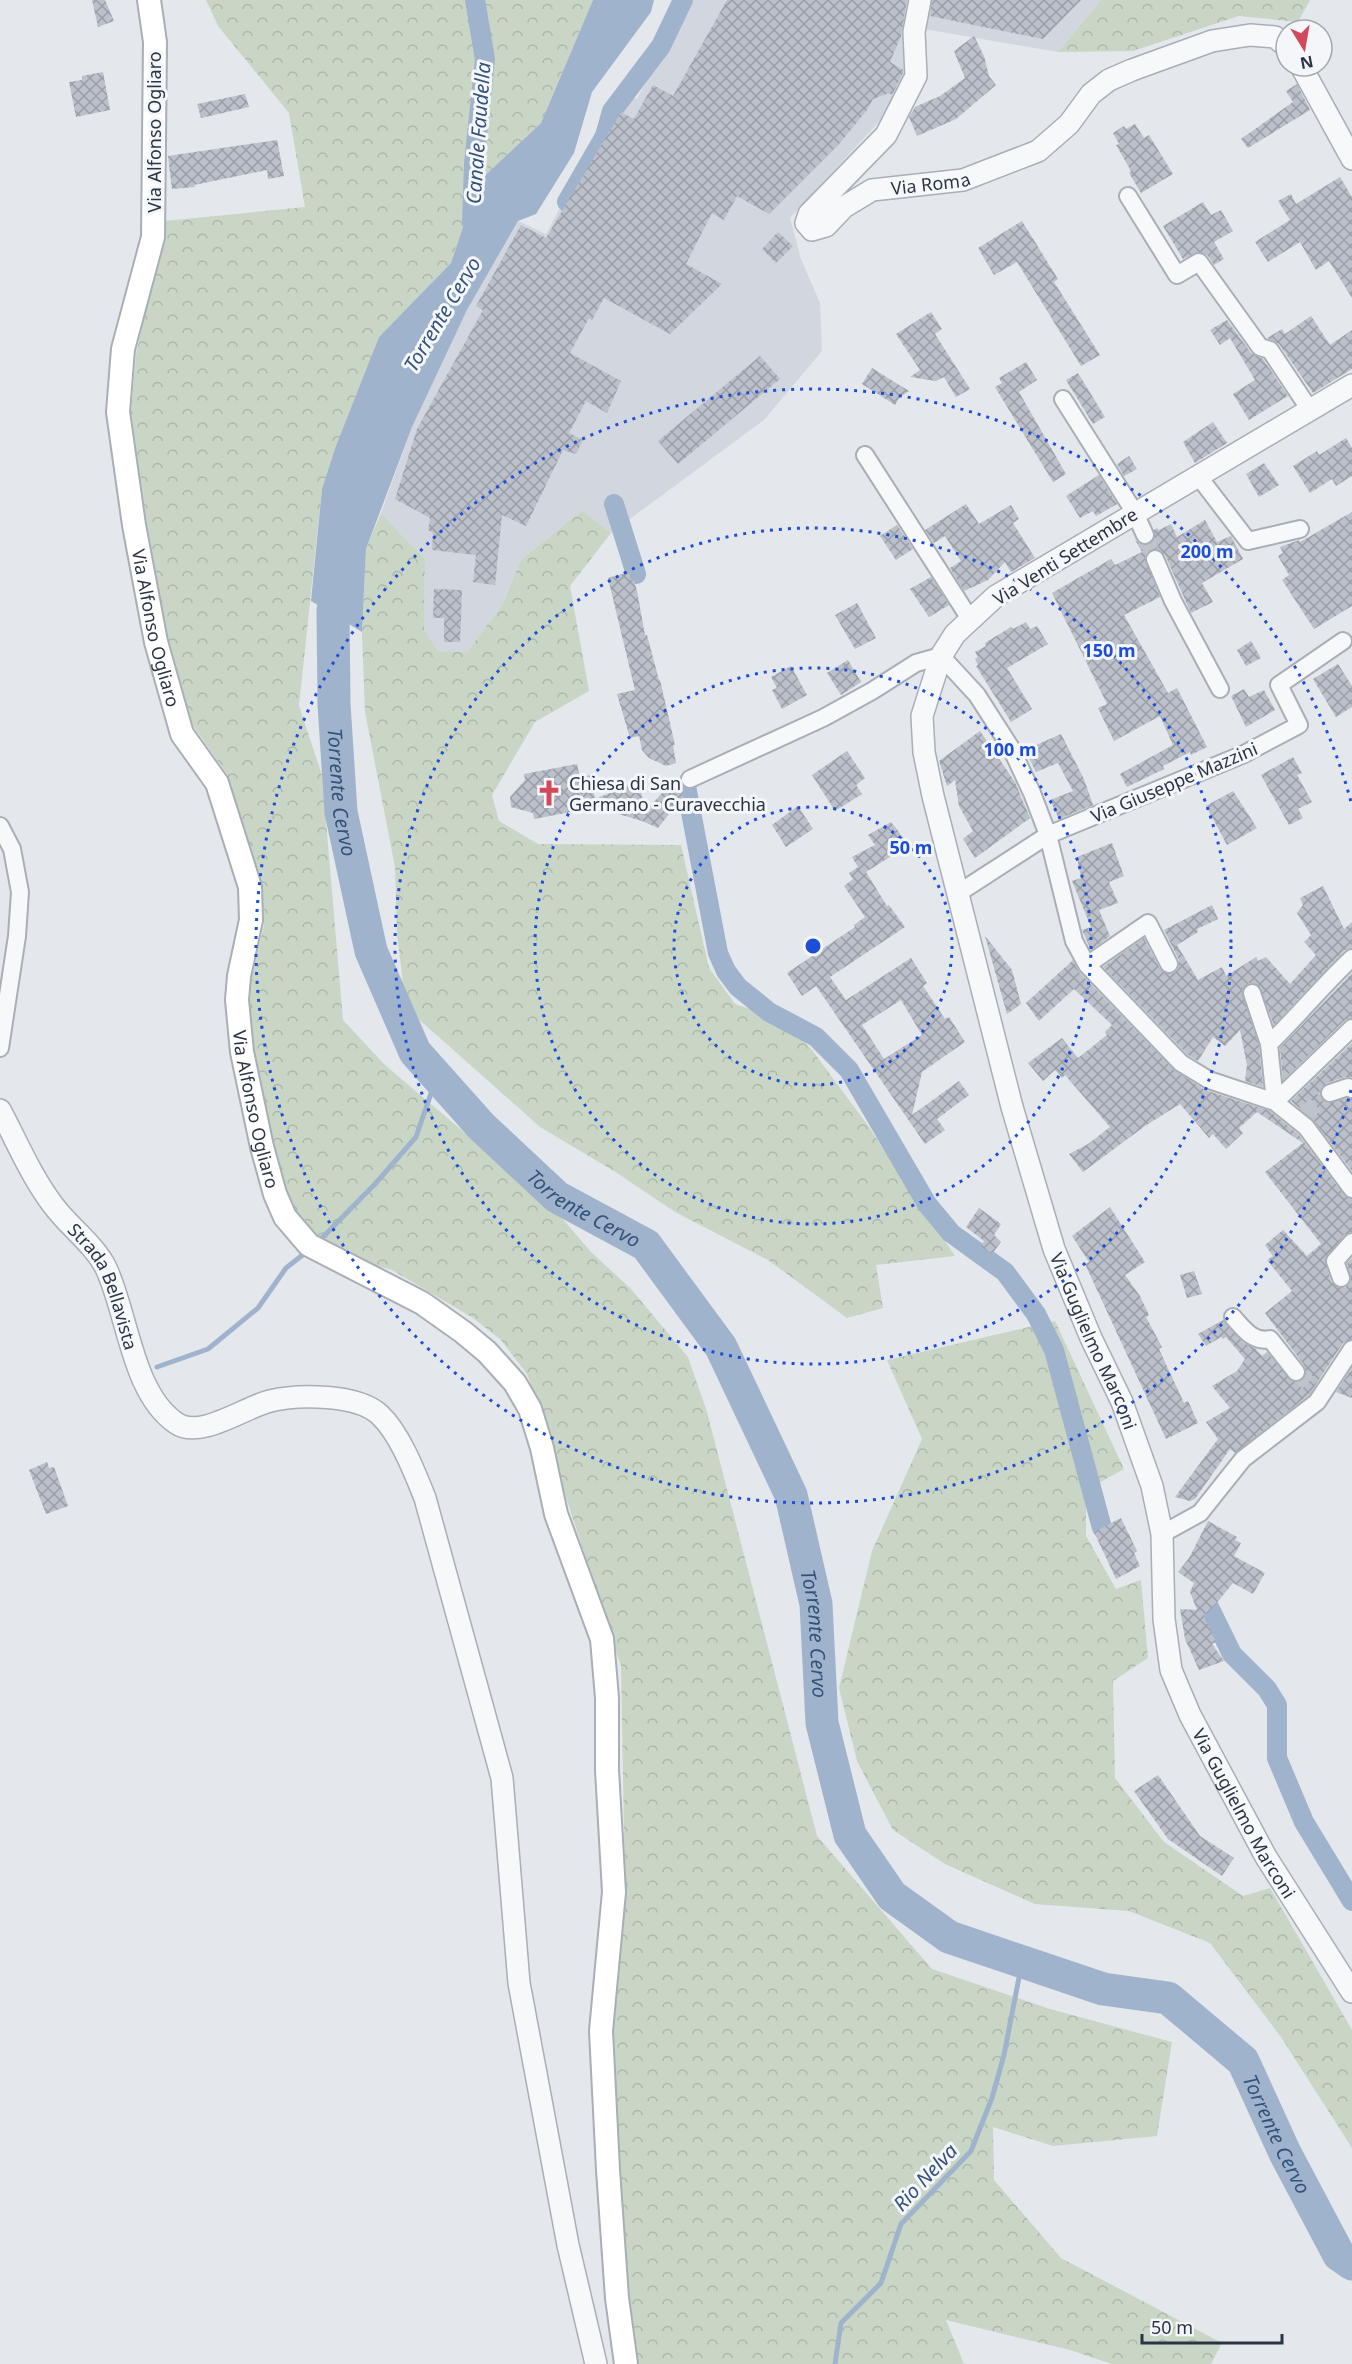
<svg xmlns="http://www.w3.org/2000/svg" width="1352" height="2364" font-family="'Noto Sans',sans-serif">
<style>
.built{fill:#d2d6de}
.forest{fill:url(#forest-crowns)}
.water{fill:#9fb4cc}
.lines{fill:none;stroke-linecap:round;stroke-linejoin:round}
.stream{stroke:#9fb4cc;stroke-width:5}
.canal{stroke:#9fb4cc;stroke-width:20}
.river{stroke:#9fb4cc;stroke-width:33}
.building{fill:url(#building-cross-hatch);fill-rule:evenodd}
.minor-tunnel{stroke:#bfc3cb;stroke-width:16;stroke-dasharray:16 8;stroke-linecap:butt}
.minor-casing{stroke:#a9aeb7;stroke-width:20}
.tertiary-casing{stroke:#a9aeb7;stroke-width:24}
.secondary-casing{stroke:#a9aeb7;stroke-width:26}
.minor{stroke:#f7f8fa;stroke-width:16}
.tertiary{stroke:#f7f8fa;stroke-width:21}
.secondary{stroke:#fff;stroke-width:22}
.ring{fill:none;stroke:#1d4ed8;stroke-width:3;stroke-dasharray:3 6}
.labels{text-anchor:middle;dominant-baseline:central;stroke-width:6;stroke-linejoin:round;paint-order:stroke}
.street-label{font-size:18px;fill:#2b3445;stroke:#f4f6f9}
.poi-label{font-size:18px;fill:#2b3445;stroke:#f4f6f9;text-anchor:start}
.water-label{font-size:20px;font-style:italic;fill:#34527a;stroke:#f4f6f9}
.centre{fill:#1d4ed8;stroke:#f4f6f9;stroke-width:3}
.ring-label{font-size:18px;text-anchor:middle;font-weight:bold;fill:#1d4ed8;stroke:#f4f6f9;stroke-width:6;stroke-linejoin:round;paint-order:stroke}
</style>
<defs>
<pattern id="forest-crowns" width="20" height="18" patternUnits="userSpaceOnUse" patternTransform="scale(1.5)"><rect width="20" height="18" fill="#c9d6c5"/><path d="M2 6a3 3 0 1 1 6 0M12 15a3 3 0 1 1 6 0" fill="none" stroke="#adb8ab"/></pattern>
<pattern id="building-cross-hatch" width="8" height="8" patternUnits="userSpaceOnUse" patternTransform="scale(1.5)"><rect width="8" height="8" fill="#bbc0ca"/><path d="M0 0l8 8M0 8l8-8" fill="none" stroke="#989da6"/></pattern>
</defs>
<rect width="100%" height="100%" fill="#e4e7ec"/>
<path class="built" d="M689,0H1101L1058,52L924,29L900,99L790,218L801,259L820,303L822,351L764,420L611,533L582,510L521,560L502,605L467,652L438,651L424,629L425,559L381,513L412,427L467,310L518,221L546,234L621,93L637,99Z"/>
<path class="forest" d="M206,0H593L541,123L478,182L451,263L379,337L322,489L299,706L322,775L343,1020L385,1065L465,1133L536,1188L591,1252L631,1289L688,1357L707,1412L817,1836L932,1969L1050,2009L1172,2042L1157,2136L1053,2146L993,2127L994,2180L1061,2258L1222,2343L1211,2364H1112L1070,2350L946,2320L964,2364H637L625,2258L612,2079V2031L625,1887L621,1666L562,1485L549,1433L527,1374L501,1340L473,1318L392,1270L331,1253L289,1212L254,1051L250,1002L251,981L264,925L262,885L227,774L193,726L168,639L147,524L131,414L136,355L165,221L305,207L289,113L218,26Z
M1101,0H1310L1298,22L1239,16L1133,51L1058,52Z
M582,510L611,533L570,586L589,691L535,722L492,795L499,821L538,844L681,845L709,968L735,1004L784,1020L812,1050L869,1127L955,1256L876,1265L883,1308L847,1318L768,1260L675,1212L614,1171L540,1127L406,1008L397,934L395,867L365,712L362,632L366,549L381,513L425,559L424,629L438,651L467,652L502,605L521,560Z
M1055,1321L1124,1469L1086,1490V1536L1116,1589L1141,1580L1148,1658L1113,1681L1115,1778L1164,1842L1243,1896L1270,1888L1352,2030V2148L1281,2037L1210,1943L1129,1911L1035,1904L945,1864L893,1830L857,1761L839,1688L872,1551L922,1439L887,1360Z"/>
<path class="water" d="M593,0H654L651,12L592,92L574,153L536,214L518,221L467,310L412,427L366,549L362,632L311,601L322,489L336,446L379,337L451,263L478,182L541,123Z"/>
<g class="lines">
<path class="stream" d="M318,1242L375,1184L416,1137L437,1076
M157,1367L208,1349L258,1308L286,1268L309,1250
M835,2364L841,2323L881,2283L901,2224L971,2151L992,2098L1004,2055L1022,1962"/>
<path class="canal" d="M567,202L605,136L612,111L661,46L683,0
M472,222L474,164L485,59L475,0
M614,504L636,574
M686,786L718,953L726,971L738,987L769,1012L816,1037L849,1070L927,1204L951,1233L1005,1272L1036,1314L1054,1350L1102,1528
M1203,1595L1232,1654L1267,1689L1277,1705V1758L1304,1822L1352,1901"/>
<path class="river" id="s1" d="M339,571L333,611L334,704L341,812L371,951L415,1052L481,1126L557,1197L646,1245L721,1347L791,1495L816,1604L822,1723L850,1835L892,1896L949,1937L1103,1989L1168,1998L1243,2061L1285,2153L1339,2255L1352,2264"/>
</g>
<path class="building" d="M92,0H105L114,21L98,27Z
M727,0H907L901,36L890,62L903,70V73L892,95L889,93L873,99L867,110L840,143L769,214L737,196L724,220L712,213L686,264L722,284L670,334L604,298L592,320L589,318L570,353L621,381L607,413L586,401L569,433L583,440L576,454L563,450L526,526L502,515L495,585L473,582L476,555L432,550L433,533L428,530L430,518L395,499L417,429L483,310L476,306L521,225L546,238L621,112L634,119L653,85L673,96Z
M932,0H1081L1043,39L930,16Z
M974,36L984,56L989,76L996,85L956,119L917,136L909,117L915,107L940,96L965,78L954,51Z
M103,72L110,110L76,117L69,82L82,80V76Z
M1297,84L1310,110L1248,148L1241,139L1293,102L1286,91Z
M245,94L249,107L201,118L197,104Z
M1135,124L1144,138L1149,135L1173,174L1141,193L1129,173L1131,171L1116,145L1119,144L1113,133L1124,126L1126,129Z
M277,140L284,176L268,179L267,170L194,185L195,187L172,189L168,156Z
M1340,177L1352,197V298L1329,261L1316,270L1300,242L1268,262L1255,242L1290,220L1278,201L1291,194L1296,204Z
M1203,202L1211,215L1221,210L1233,231L1214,242L1224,259L1214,265L1207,255L1199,252L1183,259L1163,226Z
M1022,221L1058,279L1054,282L1100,355L1081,366L1017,262L994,275L978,248Z
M778,232L793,246L776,263L762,249Z
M931,312L942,329L935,334L970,389L956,397L944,377L936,381L910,377L920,370L896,334Z
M1311,316L1330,345L1352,330V369L1313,393L1279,344L1267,338L1282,329L1285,334Z
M1227,320L1251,353L1263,359L1288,396L1249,420L1233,394L1255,380L1230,338L1220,345L1210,330Z
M760,356L780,379L678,464L658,441Z
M1026,362L1037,380L1019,392L1066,474L1053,482L995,387L1002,383L999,378Z
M872,368L909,391L900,397L895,405L862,384Z
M1078,373L1105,417L1093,424L1066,380Z
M1213,422L1227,443L1195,463L1183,442Z
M1346,438L1352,448V476L1336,486L1332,479L1310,493L1293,466L1317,451L1319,455Z
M1129,456L1137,469L1124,476L1117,464Z
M1264,463L1279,485L1259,497L1246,474Z
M1099,475L1117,504L1096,516L1093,511L1080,518L1066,496Z
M966,504L979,524L1011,505L1019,519L1013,523L1035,558L1011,572L1005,562L988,580L964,591L950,568L961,561L945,536L934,543L925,530Z
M1352,512V606L1314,629L1282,580L1289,575L1278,556L1283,553L1280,547L1299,540L1300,542Z
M1205,520L1217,542L1231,536L1243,559L1202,583L1213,602L1191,613L1165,555L1156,549L1147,552L1145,558L1160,597L1124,615L1168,693L1177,688L1207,747L1191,755L1190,752L1163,766L1164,769L1127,787L1120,774L1173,745L1160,716L1114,741L1098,708L1107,704L1052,593L1111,559L1115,565L1142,552L1135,540L1143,545L1150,544L1154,541V530L1157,528L1159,530L1171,524L1177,537Z
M897,525L913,549L896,560L880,536Z
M629,572L631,581L634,580L637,591L645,635H647L659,680H660L675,745H673L676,763L666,766L649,758L642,750L639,736L630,738L617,694L635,690L608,578Z
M931,577L949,605L929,617L910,589Z
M434,589L462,590L460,642H444V618H433Z
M857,603L876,638L855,649L835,615Z
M1026,622L1030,629L1037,626L1048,644L1007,668L1032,709L1011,722L976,666L978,665L975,659L978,657L975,652L986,646L985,643L1011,627L1013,629Z
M1251,641L1261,658L1246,666L1237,650Z
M848,660L861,682L841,695L827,673Z
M1338,664L1352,686V707L1336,717L1313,679Z
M791,666L807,695L782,709L772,690L777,688L771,677Z
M1244,689L1249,697L1264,690L1275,710L1246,727L1231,696Z
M980,731L1015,782L1030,818L975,858L963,839L973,831L959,806L955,780L947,786L939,761Z
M1061,734L1084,779L1093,805L1059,819L1050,800L1073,791L1058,763L1036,772L1025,750Z
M847,751L865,778L856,785L862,794L835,811L812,775Z
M1293,757L1302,773L1297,775L1312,802L1298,809L1303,818L1289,825L1261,775Z
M577,764L580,777L590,775L595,799L639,781L645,812L670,784L684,795L658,828L642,821L575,801L576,811L534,819L533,813L511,807L510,797L525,780L524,774Z
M1233,791L1257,828L1227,845L1206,806Z
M798,806L813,829L786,847L772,825Z
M891,822L909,845L866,872L887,906L889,905L905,927L830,977L846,1000L911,958L927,983L923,986L945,1019L949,1017L965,1042L922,1072L912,1115L959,1081L969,1095L937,1119L945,1130L925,1144L816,986L802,996L787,973L855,927L854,925L865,917L844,886L853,879L849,873L858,867L852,857L875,845L868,835ZM901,1000L922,1035L884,1059L862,1025Z
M1112,843L1124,876L1109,882L1118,903L1099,910L1110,936L1091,950L1082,930L1091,927L1072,881L1081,878L1077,857Z
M1323,886L1344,929L1352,922V948L1345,950L1334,961L1274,1025L1259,986L1249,983L1242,990L1259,1046L1263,1087L1245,1081L1247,1065L1240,1030L1225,1046L1213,1037L1198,1061L1188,1055L1103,967L1144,938L1160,969L1168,974L1174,973L1178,969L1179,960L1164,930L1212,905L1218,919L1197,929L1198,932L1177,945L1198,980L1222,967L1226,976L1256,957L1258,961L1266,957L1290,984L1316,955L1304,942L1311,935L1297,913L1303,905L1300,898Z
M985,936L1012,970L1021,1004L1007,1014Z
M1073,960L1079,972L1174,1070L1205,1090L1270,1111L1298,1134L1344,1195L1352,1199V1232L1344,1235L1325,1260L1331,1282L1340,1288H1345L1351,1280L1347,1263L1352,1258V1339L1343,1343L1309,1395L1235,1453L1230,1449L1195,1499L1190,1501L1175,1497L1218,1439L1206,1422L1230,1408L1212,1386L1237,1371L1245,1359L1226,1337L1223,1339L1221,1337L1206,1346L1198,1334L1223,1320L1243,1342L1256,1349L1262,1356L1267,1352L1292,1381H1302L1306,1375L1304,1365L1265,1313L1292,1291L1267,1260L1273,1256L1265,1245L1283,1230L1307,1256L1321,1244L1265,1172L1303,1143L1257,1112L1239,1128L1243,1133L1226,1149L1213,1134L1209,1138L1180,1104L1145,1126L1083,1172L1069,1154L1088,1144L1110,1127L1065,1075L1062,1078L1055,1070L1043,1081L1028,1063L1062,1038L1078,1058L1107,1035L1105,1032L1112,1025L1074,989L1039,1021L1026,1003Z
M1352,973V1018L1345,1020L1283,1080L1280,1048Z
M1352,1043V1077H1345L1327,1083L1320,1091V1097L1327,1103L1347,1098L1352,1099V1171L1314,1121L1291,1101Z
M1110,1207L1145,1262L1125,1275L1140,1296L1149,1315L1146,1317L1162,1347L1159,1349L1184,1403L1188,1401L1198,1423L1166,1439L1085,1264L1089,1262L1072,1236Z
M979,1208L1001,1224L994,1235L1001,1242L992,1254L981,1246L984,1241L966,1227Z
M1194,1271L1202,1294L1187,1298L1180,1275Z
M1352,1368V1398L1336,1392Z
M47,1462L49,1468L54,1467L68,1506L46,1514L29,1470Z
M1121,1518L1137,1551L1134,1553L1140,1566L1116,1579L1094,1532Z
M1208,1521L1237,1537L1235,1540L1241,1543L1234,1556L1265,1573L1253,1594L1233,1583L1209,1612L1203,1615L1216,1642L1212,1644L1224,1661L1199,1670L1185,1639L1180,1609L1197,1610L1190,1592L1194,1583L1178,1572L1189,1558Z
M1158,1775L1200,1836L1234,1858L1222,1876L1168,1839L1134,1791Z"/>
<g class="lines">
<path class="minor-tunnel" d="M1145,535L1155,559
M1303,1115L1330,1093
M1296,1372L1316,1390"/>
<g class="minor-casing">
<path id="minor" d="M1128,196L1177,275L1199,262L1260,347L1270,350L1310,410
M1063,399L1135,513L1145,535
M865,455L970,619
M1199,477L1248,541L1300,529
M1155,559L1173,601L1220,689
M690,779L823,718L872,691L916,663L941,656L977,695L1011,748L1032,793L1048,835L1074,941L1087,965L1181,1063L1209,1080L1275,1102L1306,1127L1352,1189
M0,826L12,849L20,892L17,936L0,1048
M957,894L1048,835L1244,754L1299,725L1279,685L1343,641
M1087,965L1148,923L1169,964
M1252,993L1269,1044L1275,1102
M1269,1044C1298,1016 1323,985 1352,958
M1330,1093L1348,1087L1352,1089
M1275,1102L1352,1028
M1341,1278L1335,1261L1352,1242
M1233,1317C1243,1328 1253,1343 1270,1339L1296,1372
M1162,1534L1200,1513L1243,1459L1317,1402L1352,1349"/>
</g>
<g class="tertiary-casing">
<g id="tertiary">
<path id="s2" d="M920,0L914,32L916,76L886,135L809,214L806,223L812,230L826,226L844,207L872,190L963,180L1038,151L1069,124L1091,94L1109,80L1132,70L1212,41L1250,35L1275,37L1286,46"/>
<path d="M1301,66L1352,159"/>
<path id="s3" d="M1352,385L996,596L955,634L941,656L922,716L924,752L933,796L1012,1107L1054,1249L1091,1338L1122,1402L1152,1486L1162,1534L1164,1619L1171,1670L1190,1715L1266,1857L1352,1992"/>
<path id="s4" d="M0,1110C17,1142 31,1176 53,1205C69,1227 94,1244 106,1268C128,1315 132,1393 176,1423C200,1440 245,1407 270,1401C298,1394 358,1394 380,1415C400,1434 415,1473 425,1498L502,1778L519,1983L568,2245L596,2364"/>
</g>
</g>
<g class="secondary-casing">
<g id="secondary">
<path id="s5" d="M149,0L155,42L153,237L123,349L118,412L134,525L156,642L182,734L217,783L250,887L251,920L239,976L237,1000L242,1052L262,1147L275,1194L285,1217L309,1245L422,1303L463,1332L487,1352L515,1383L530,1409L542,1448L556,1514L602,1639L607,1698V1770L614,1892L601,2031L608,2170L617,2298L626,2364"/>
</g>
</g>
<use href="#minor" class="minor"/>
<use href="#tertiary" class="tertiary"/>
<use href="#secondary" class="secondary"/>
</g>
<g class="ring">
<circle cx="813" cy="946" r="139"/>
<circle cx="813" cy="946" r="278"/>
<circle cx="813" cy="946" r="418"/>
<path d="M1351 1090A557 557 0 1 1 1351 802"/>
</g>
<defs>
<g id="church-bare" transform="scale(2.07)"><path d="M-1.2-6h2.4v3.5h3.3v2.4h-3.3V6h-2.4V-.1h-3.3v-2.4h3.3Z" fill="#d1495b" stroke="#f4f6f9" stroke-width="2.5" paint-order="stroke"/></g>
</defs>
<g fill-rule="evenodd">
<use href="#church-bare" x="549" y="793"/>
</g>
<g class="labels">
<g class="street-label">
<text transform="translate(154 132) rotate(-90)">Via Alfonso Ogliaro</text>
<text stroke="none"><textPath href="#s2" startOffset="404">Via Roma</textPath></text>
<text transform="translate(1065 556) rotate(-32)">Via Venti Settembre</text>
<text stroke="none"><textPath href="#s5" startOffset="636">Via Alfonso Ogliaro</textPath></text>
<text transform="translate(1174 782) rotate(-23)">Via Giuseppe Mazzini</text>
<text stroke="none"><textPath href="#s5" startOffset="1140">Via Alfonso Ogliaro</textPath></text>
<text stroke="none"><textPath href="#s4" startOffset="207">Strada Bellavista</textPath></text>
<text stroke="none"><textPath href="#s3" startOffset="1209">Via Guglielmo Marconi</textPath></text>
<text stroke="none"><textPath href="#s3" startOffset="1712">Via Guglielmo Marconi</textPath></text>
</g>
<g class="poi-label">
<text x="569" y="783">Chiesa di San<tspan x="569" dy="21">Germano - Curavecchia</tspan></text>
</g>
<g class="water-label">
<text transform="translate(478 133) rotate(-86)">Canale Faudella</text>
<text transform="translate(442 314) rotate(-59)">Torrente Cervo</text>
<text stroke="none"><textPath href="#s1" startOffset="222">Torrente Cervo</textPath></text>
<text stroke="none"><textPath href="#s1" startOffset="726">Torrente Cervo</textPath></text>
<text stroke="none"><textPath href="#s1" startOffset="1230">Torrente Cervo</textPath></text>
<text stroke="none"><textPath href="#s1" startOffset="1986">Torrente Cervo</textPath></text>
<text transform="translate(925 2177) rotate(-47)">Rio Nelva</text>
</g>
</g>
<circle cx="813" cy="946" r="9" class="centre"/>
<g class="ring-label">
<text x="1207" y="558">200 m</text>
<text x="1109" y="657">150 m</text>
<text x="1010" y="756">100 m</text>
<text x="911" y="854">50 m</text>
</g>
<g transform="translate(1304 48) rotate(169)"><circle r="28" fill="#f4f6f9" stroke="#a4a8b1" stroke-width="1.5"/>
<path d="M0-4.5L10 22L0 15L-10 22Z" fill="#d1495b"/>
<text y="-9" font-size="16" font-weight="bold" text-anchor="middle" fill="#2b3445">N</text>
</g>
<path d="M1142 2334v9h140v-9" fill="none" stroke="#2b3445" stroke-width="3"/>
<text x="1151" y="2334" font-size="18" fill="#2b3445" stroke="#f4f6f9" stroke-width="4.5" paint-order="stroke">50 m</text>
</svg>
